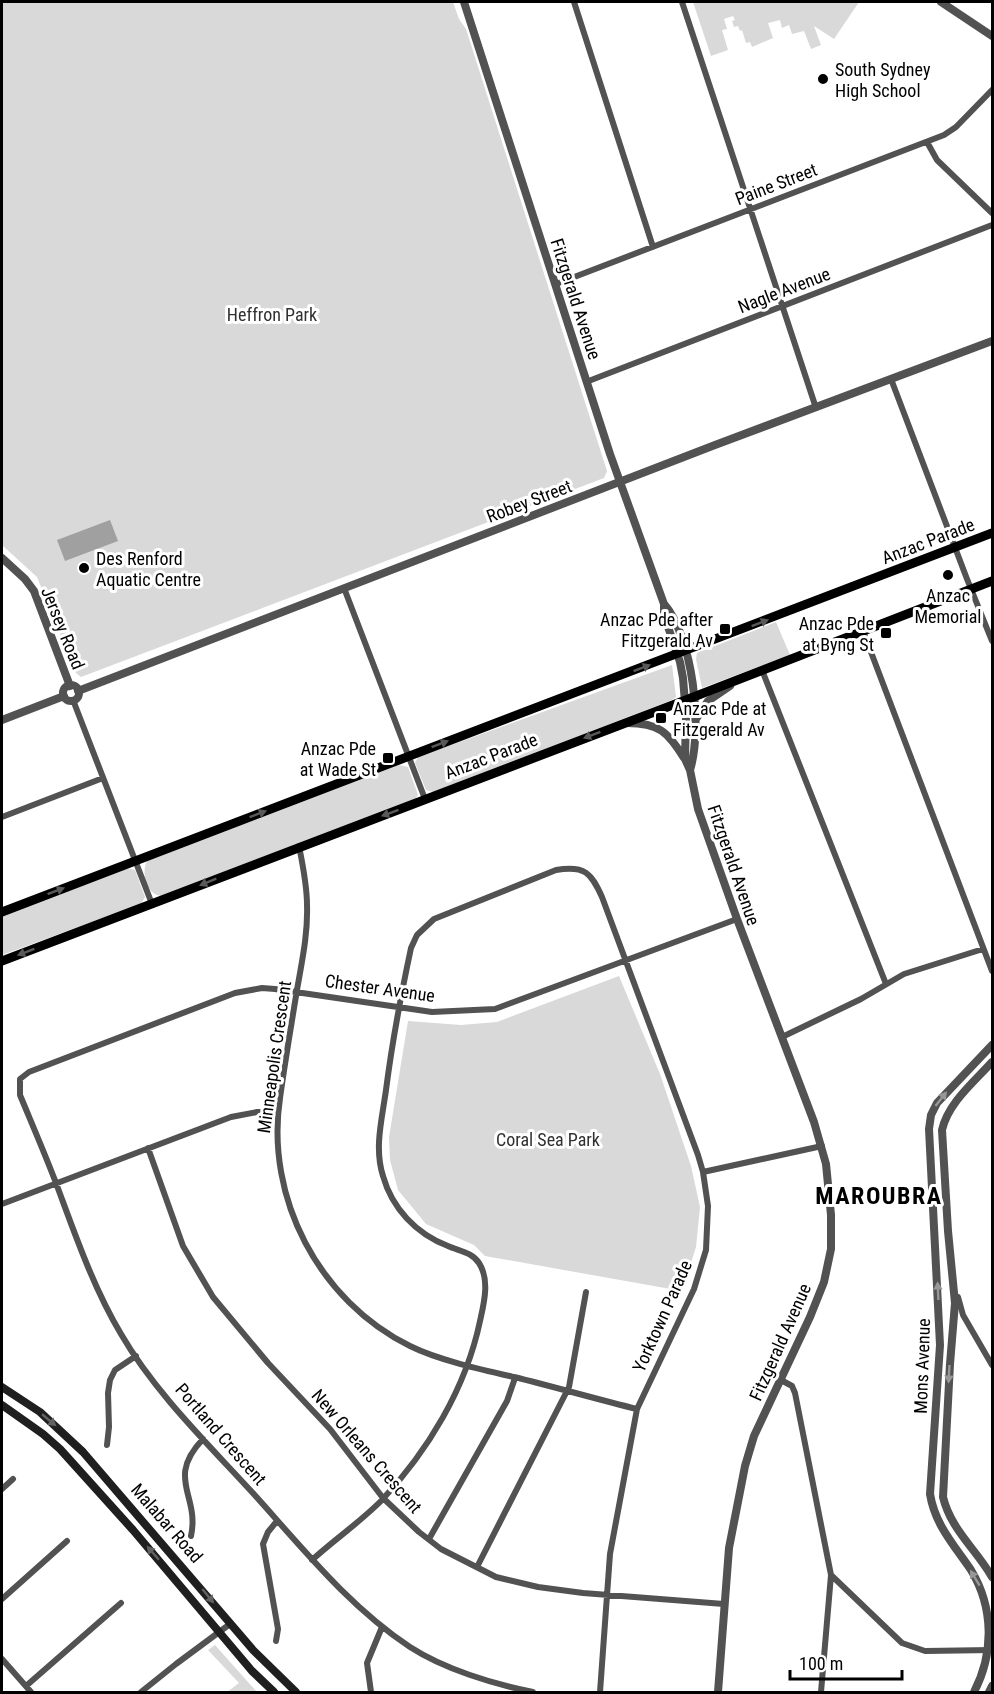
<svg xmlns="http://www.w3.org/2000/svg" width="994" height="1694" font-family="'Roboto Condensed',sans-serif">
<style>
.green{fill:#d9d9d9}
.water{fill:#a0a0a0}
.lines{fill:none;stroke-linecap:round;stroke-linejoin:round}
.minor{stroke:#525252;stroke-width:6}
.tertiary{stroke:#525252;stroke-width:8}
.secondary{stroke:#1f1f1f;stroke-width:8}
.primary{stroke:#000;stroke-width:9}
.oneway{fill:#595959}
.oneway2{fill:#979797}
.oneway3{fill:#626262}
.poi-dot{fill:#000;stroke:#fff;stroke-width:2}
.labels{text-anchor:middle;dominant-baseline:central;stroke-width:6;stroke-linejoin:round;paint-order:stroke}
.poi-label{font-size:18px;fill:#000;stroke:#fff;text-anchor:start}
.street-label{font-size:18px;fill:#000;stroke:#fff}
.park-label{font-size:18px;fill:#303030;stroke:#fff}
.district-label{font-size:24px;font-weight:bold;letter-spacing:1.5px;fill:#000;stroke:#fff}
</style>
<rect width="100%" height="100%" fill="#fff"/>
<path class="green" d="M2,2H453L459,19L466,29L607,471L604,478L81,677L76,673L37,577L2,545Z
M693,2H859L834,39L814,26L821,45L811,49L804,31L792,34L789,25L782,28L780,20L768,23L773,38L752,47L750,42L746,43L742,30L740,31L738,26L734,27L732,21L735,20L733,16L724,19L727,29L722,30L728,50L711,56Z
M776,622L790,655L702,688L696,659L697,653Z
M672,665L676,697L672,700L433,792L426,790L415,763L418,757Z
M399,765L408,767L418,795L415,799L161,896C146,894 141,873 147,861Z
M126,868L135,870L145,897L141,904L2,955V916Z
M619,976L660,1074L691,1166L700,1207L696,1247L682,1291L485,1256L474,1245L426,1224L398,1190L390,1160L389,1137L408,1021L461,1025L497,1022Z
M215,1645L257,1692H227L239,1683L208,1650Z"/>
<path class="water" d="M110,520L118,541L65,561L57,540Z"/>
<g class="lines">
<path class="minor" d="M574,2L653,247
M682,2L816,408
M927,142L937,160L992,213
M556,284L944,135L956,127L992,90
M891,379L967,579L992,641
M586,382L992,225
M344,588L425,799
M863,631L992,971
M762,670L886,984
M73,700L152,904
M2,817L103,778
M299,846C303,866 307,885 307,905C308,934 302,961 297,990C291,1026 285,1062 280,1098C265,1198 319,1301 410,1346C438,1360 483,1370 514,1377C555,1387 596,1399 637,1409
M782,1037L861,999L904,974L983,949
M148,1148L183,1246L213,1297L268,1363L330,1429L383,1498L419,1532L441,1549L496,1577L538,1587L583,1593L724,1604
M703,1172L822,1146
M2,1204L231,1117L257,1112H278
M958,1297L963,1315L992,1365
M781,1380L792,1386L795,1393L831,1575L902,1643L925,1651L992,1650
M107,1445L109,1427L108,1393L110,1380L115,1370L136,1356
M2,1489L13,1479
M191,1536C200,1495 165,1479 203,1439
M429,1539L507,1401L515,1378
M312,1560C334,1540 360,1522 381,1501C428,1451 466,1388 480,1321C484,1303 490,1280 479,1263C472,1252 459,1251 448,1246C416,1234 392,1208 383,1176C374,1148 382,1119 386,1090C392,1043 401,995 411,948L417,935L434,919L556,870C585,865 591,873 602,897L698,1155L703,1172L708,1206L706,1250L694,1289L637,1409L610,1554L600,1692
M477,1567L569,1387L586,1292
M2,1599L67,1541
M276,1641L278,1629L263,1544L268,1532L277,1521
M2,1659L31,1692
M26,1686L121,1603
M141,1692L176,1664L230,1624
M371,1692L367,1663L382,1627
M533,1692C493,1684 444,1669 410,1647C347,1605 301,1546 251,1491C206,1442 154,1391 121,1334C93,1287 75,1234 56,1183C45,1154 32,1124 20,1095V1079L29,1072L235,993L262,988L275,989L432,1012L495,1009L737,919
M821,1692L831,1575"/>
<path class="tertiary" d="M464,2L610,454L664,604C693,637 703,728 690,770
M941,2L992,36
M2,558L25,579L34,591L70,686
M664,604V615L680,662L683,678L686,715L685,759L690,770L698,809L737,919L814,1122L826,1164L831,1215V1249L824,1282L810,1317L754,1436L745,1466L729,1548L718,1692
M63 693a8 8 0 1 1 16 0a8 8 0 1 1-16 0Z
M78,691L715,445L992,341
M696,719L708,701L730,686
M2,720L64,696
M627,723C659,723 668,732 684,758
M992,1062C974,1082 948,1103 942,1130L948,1231L955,1303L950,1364L943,1497C951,1530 976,1549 992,1577
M974,1692C994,1654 994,1608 971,1570C954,1545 935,1525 930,1494L940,1345L929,1129L931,1115L937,1103L992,1045
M989,1692L992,1686"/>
<path class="secondary" d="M2,1387L40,1412L83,1452L253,1650L296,1692
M2,1405L43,1434L60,1449L133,1530L252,1671L274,1692"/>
<path class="primary" d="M2,912L992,533
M2,961L678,703L992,581"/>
</g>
<defs><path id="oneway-solid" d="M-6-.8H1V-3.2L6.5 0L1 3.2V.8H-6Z" transform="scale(1.5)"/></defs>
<g class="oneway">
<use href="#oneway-solid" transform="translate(760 623) rotate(-21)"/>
<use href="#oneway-solid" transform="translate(642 668) rotate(-21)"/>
<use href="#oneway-solid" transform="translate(592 735) rotate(159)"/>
<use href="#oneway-solid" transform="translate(440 744) rotate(-21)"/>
<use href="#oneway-solid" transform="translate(390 813) rotate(160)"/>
<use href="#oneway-solid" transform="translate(258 814) rotate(-21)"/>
<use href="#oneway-solid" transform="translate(208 882) rotate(158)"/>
<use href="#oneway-solid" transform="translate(56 891) rotate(-21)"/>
<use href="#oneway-solid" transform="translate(26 952) rotate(159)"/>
</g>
<g class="oneway2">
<use href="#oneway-solid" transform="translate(941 1099) rotate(-52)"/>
<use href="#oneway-solid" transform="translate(938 1291) rotate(-93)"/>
<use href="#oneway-solid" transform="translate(949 1374) rotate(93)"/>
<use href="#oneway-solid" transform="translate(975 1578) rotate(-121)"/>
</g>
<g class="oneway3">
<use href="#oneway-solid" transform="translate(49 1420) rotate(40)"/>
<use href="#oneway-solid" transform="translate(153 1553) rotate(-131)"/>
<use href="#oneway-solid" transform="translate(208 1596) rotate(51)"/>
</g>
<g class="poi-dot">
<circle cx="823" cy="79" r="6"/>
<circle cx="84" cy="568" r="6"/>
<circle cx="948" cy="575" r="6"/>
<rect x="719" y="623" width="12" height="12" rx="3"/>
<rect x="880" y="627" width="12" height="12" rx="3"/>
<rect x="655" y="712" width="12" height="12" rx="3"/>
<rect x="382" y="752" width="12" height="12" rx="3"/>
</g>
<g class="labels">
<g class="poi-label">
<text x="835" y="69">South Sydney<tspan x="835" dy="21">High School</tspan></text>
<text x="96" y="558">Des Renford<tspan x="96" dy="21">Aquatic Centre</tspan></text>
<text x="948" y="595" text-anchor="middle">Anzac<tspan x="948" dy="21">Memorial</tspan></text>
<text x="713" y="619" text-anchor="end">Anzac Pde after<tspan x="713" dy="21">Fitzgerald Av</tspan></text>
<text x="874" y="623" text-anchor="end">Anzac Pde<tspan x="874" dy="21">at Byng St</tspan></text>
<text x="673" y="708">Anzac Pde at<tspan x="673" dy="21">Fitzgerald Av</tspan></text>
<text x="376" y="748" text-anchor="end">Anzac Pde<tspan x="376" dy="21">at Wade St</tspan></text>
</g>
<g class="street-label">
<text transform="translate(776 184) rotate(-21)">Paine Street</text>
<text transform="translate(784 290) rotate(-21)">Nagle Avenue</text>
<text transform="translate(576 299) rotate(72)">Fitzgerald Avenue</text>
<text transform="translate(529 501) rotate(-21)">Robey Street</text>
<text transform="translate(928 541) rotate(-21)">Anzac Parade</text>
<text transform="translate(63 628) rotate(68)">Jersey Road</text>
<text transform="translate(491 756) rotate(-21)">Anzac Parade</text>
<text transform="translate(734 865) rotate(71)">Fitzgerald Avenue</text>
<text transform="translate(380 988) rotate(8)">Chester Avenue</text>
<text transform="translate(274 1057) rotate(-82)">Minneapolis Crescent</text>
<text transform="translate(662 1316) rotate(-66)">Yorktown Parade</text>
<text transform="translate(780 1342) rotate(-66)">Fitzgerald Avenue</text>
<text transform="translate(922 1366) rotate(-88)">Mons Avenue</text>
<text transform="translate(221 1434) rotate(49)">Portland Crescent</text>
<text transform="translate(367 1451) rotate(49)">New Orleans Crescent</text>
<text transform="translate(167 1523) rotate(49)">Malabar Road</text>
</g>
<g class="park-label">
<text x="272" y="314">Heffron Park</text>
<text x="548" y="1139">Coral Sea Park</text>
</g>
<g class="district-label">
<text x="879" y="1196">MAROUBRA</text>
</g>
</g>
<rect width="994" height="1694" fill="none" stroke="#000000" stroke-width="6"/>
<path d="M790 1670v9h112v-9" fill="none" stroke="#000000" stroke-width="3"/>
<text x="799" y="1670" font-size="18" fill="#000000" stroke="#ffffff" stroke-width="4.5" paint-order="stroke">100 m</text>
</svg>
